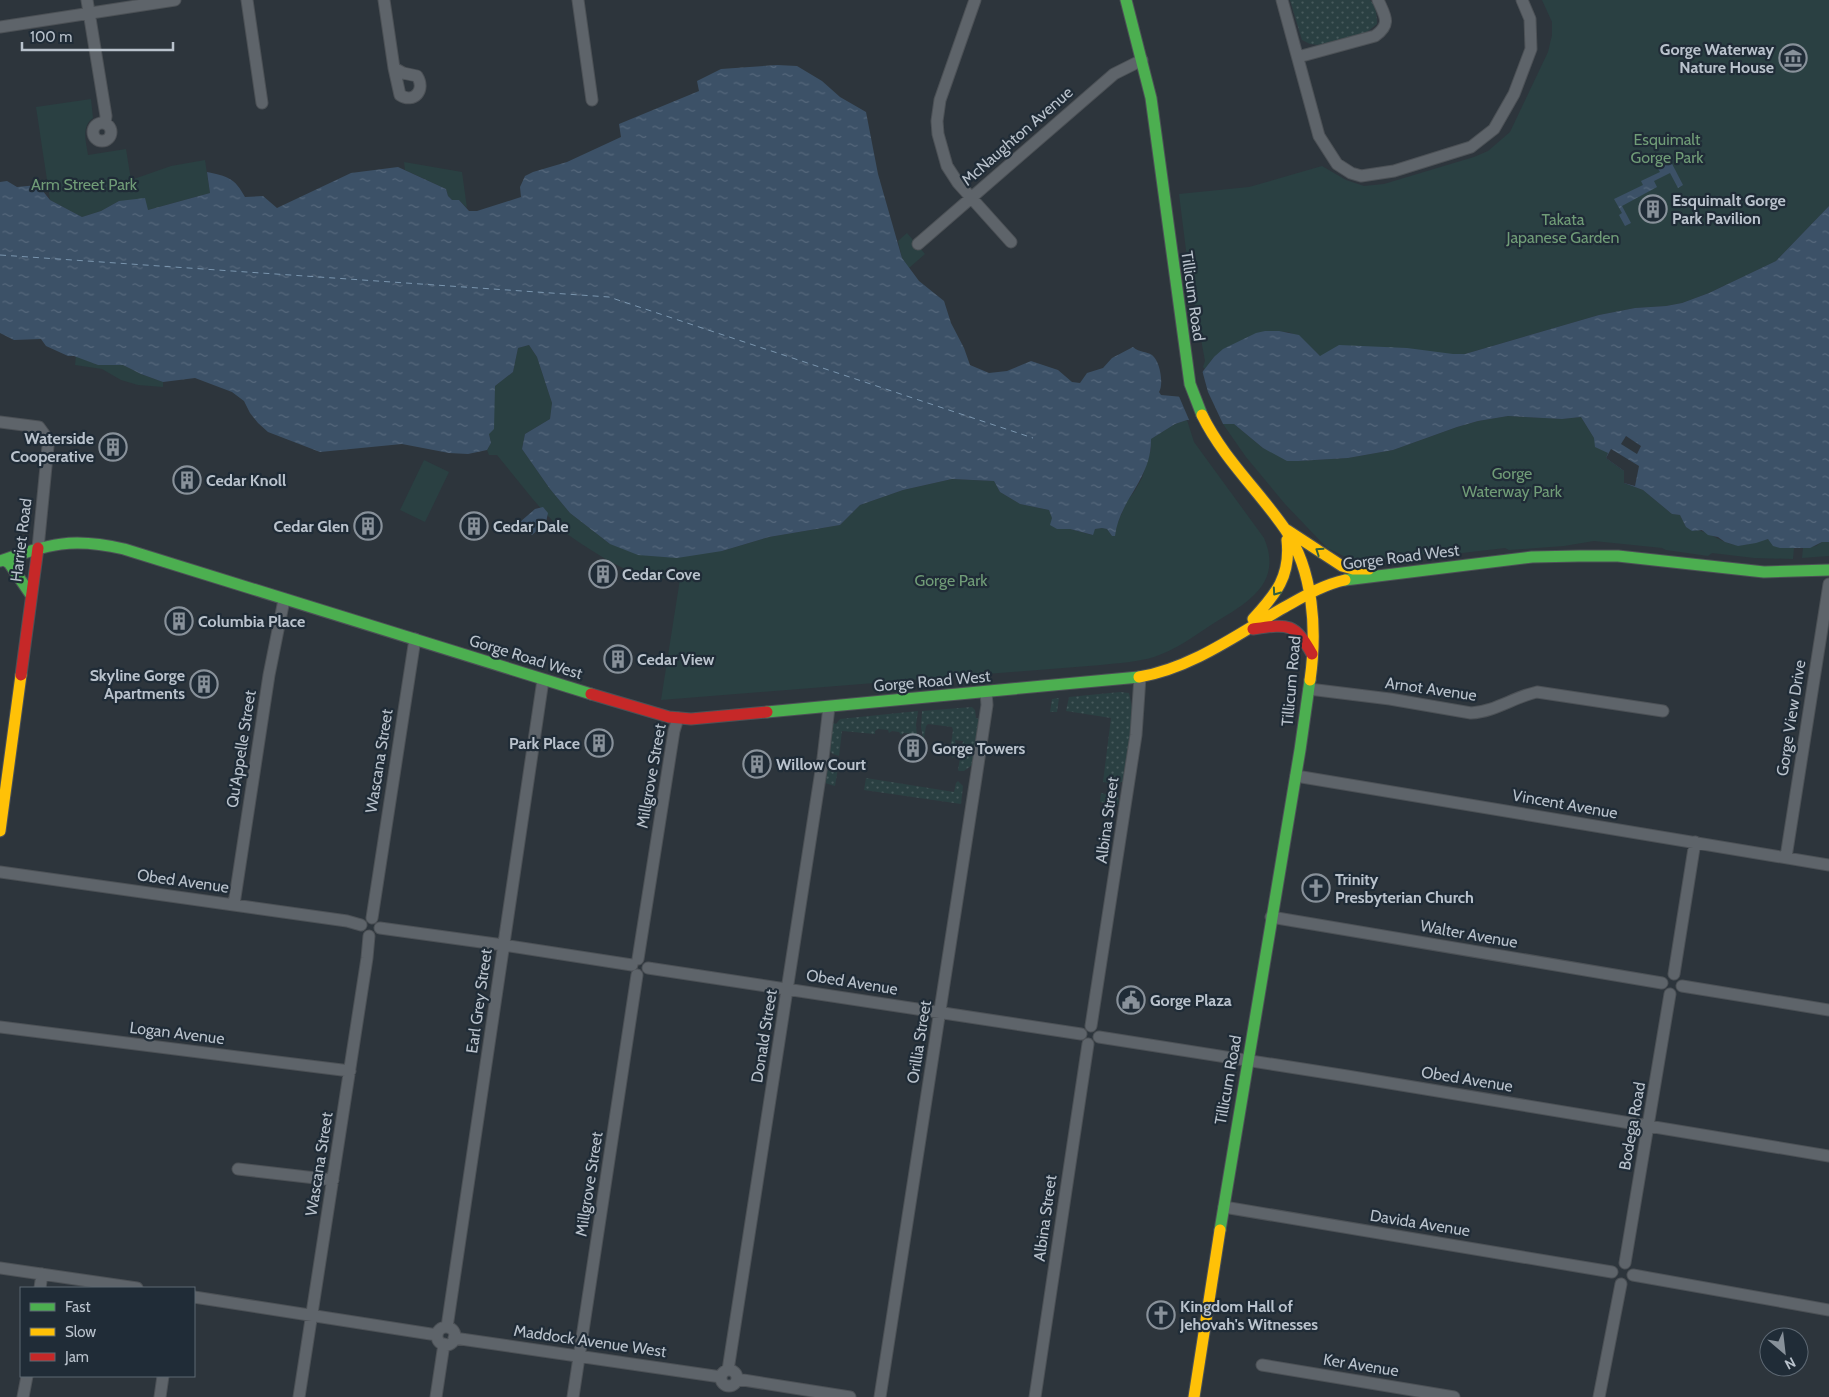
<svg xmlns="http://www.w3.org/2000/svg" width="1829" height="1397" font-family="Cabin,sans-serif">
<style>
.grass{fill:url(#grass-dots)}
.park{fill:#2a4042}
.water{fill:url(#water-ripples)}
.pier{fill:#2d353c}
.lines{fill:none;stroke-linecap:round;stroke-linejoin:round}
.ferry{stroke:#7a95ae;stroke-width:1;stroke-dasharray:6 5;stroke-linecap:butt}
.street-casing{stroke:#4c5156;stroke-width:13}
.fast-casing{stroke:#4c5156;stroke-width:13}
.slow-casing{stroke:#4c5156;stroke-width:13}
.jam-casing{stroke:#4c5156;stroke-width:13}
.street{stroke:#5e646a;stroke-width:11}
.fast{stroke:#4caf50;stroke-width:11}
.slow{stroke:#ffc107;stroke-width:11}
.jam{stroke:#c62828;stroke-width:11}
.oneway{stroke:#326041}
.labels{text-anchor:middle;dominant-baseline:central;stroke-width:4.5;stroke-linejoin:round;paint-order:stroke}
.poi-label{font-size:16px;font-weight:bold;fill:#b9c2cc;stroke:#202c37;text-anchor:start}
.street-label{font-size:16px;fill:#b9c2cc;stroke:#202c37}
.park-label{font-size:16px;fill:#709c77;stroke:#202c37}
</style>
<defs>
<pattern id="grass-dots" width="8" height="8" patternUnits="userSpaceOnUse" patternTransform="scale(1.25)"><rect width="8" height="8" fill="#2a4042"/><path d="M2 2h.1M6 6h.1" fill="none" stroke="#475a5c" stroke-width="1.8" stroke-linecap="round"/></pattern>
<pattern id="water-ripples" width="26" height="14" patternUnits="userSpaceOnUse" patternTransform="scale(1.25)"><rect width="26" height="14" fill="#3c5167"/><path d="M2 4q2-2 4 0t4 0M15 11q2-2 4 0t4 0" fill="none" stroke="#56687c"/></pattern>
</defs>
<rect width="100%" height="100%" fill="#2d353c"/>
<path class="grass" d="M1290,0H1370C1376,5 1377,16 1377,24L1367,32L1319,45L1310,44L1302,40Z
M1120,692L1129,693L1133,712L1124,781L1116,784L1103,782L1111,718L1066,711L1069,697Z
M1059,698L1057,712H1050L1052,699Z
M972,707L975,710L976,718L979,719L972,765L964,771H959L958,770L963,741L955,740L956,746L954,757L952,758L953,747L951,745L953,730L952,727L928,724L926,726L924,738H923L921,727L922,711Z
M918,711L916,725L917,737L914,734L904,733L901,735L899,732L892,731L889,733L888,730L878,729L875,731V734L842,731L839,756L833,754L830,751L832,726L833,723L836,724L840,719Z
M833,766L838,768L835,786L825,783L827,768Z
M866,778L954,792L956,783L958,781L963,786L961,804L864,790Z
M1101,793L1118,797L1119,800L1118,805L1100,802Z"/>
<path class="park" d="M1542,0H1829V206L1776,261L1709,293L1682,303L1666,306L1635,308L1599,315L1465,354L1320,356L1299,336L1288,332L1265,331L1214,357L1205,369L1203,367L1205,361L1189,274L1179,194L1249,187L1322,166L1346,180L1364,186L1384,184L1474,157L1488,151L1510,132L1548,52L1552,35V22Z
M91,99L93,118C81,127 86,141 88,155L126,149L131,180L171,166L205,160L210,193L148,210L119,201L101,211L82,217L50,200L36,107Z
M404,162L462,172L467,208L459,200H452L448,196L446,189L405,170Z
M907,233L925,254L909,268L902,258L898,241Z
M529,345L537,357L552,403L550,419L525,434L522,449L550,489L570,513L610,544L722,551L769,537L840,525L860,505L903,490L952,479L994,481L1000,492L1020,504L1049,510L1057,529H1070L1092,535L1095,529L1102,528L1107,529L1112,536L1127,501L1134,492L1142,478L1151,449V439L1175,424L1187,420L1194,442L1264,538C1284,585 1245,604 1211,625C1193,637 1175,650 1154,657C1137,662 1119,663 1101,665L661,700L680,579C643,580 621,569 591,550C579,542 567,535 557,525C535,504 517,479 497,455H489L487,450L491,443L489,434L495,386L513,372L518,348Z
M76,356L98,365H123L141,374L163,382V387L138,385L121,380L102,369L75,365Z
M1508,416L1562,419L1581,417L1594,438L1608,453L1606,458L1624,471V483L1643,490L1672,514L1680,515L1686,527L1695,531L1698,530C1711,533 1722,543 1736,545C1746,547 1758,540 1768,539L1780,548H1794L1793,559L1754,558L1712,553L1708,556L1666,550L1662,548L1594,541L1564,546L1509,550L1505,548L1436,556L1432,553L1378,560L1365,558L1350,559L1327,548L1285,504L1246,457L1223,424H1234L1263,448L1298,461L1348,458L1393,450L1457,427L1478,421Z
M424,460L449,472L425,522L400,510Z
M1822,542H1829V556L1802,558L1803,548L1816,546Z"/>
<path class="water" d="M777,65L797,66L822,81L840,97L866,112L878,174L902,258L919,281L944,301L951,323L964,348L970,365L989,373L1007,371L1031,361L1058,370L1072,382L1080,383L1087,373L1103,368L1112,358L1133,347C1140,353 1146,351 1152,355C1160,361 1164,384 1159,392L1161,395L1183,397L1214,357L1223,349L1256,333L1265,331H1279L1299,335L1320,356L1339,345L1407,348L1453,354H1465L1599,315L1635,308L1666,306L1682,303L1709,293L1776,261L1829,206V542H1822L1810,548H1780L1773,546L1768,539L1756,543L1738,546L1725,542L1718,537L1708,535L1702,530L1692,531L1686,527L1680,515L1672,514L1643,490L1624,483V471L1606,458L1608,453L1595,447L1594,438L1581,417L1562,419L1508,416L1478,421L1457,427L1393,450L1348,458L1298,461H1287L1263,448L1234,424H1223L1212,421L1187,420L1175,424L1151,439C1152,479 1119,500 1115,536H1112L1107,529L1102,528L1095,529L1093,535L1070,529H1057L1050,525L1052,518L1049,510L1020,504L1000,492L994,481L952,479L903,490L860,505L840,525L769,537L722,551L677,558L638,555L610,544L570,513L550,489L522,449L525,434L550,419L552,403L537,357L529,345L518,348L513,372L495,386L494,429L489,434L491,443L487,450L468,454L449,453L402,444L320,452L268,432L258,423L250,413L244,401L232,392L195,378L163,382L141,374L123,365H98L74,356H68L46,346L41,339L14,340L0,333V182L7,181L17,187L38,185L50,200L82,217L101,211L119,201L145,198L148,210L210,193L207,172C227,176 235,178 245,197L263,196L277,208L351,173L398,167L446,189L448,196L452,200H459L469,211H477L521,197L520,187L525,176L533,172L567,162L621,137L619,124L699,91L697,81L721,69Z
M1670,160L1683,185L1678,188L1670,173L1654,181L1657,187L1622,206L1631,223L1625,226L1619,215L1622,213L1614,199L1643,185L1641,181L1660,172L1657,167Z
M543,507L548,513L546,522L548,525L543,530L540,528L532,535L520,522L535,509Z"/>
<path class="pier" d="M1202,370L1208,392L1223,424L1220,426L1212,423L1190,422L1178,394H1182Z
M1626,436L1641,446L1637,454L1621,444Z
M1611,449L1639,466L1635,486L1624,483V471L1606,458Z"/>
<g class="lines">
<path class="ferry" d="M0,255L609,297L1033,438"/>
<g class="street-casing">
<path id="street" d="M87,0L106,116L105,123
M247,0L262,103
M384,0L394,68
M578,0L592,100
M975,0L940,100L937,121L938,134L947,166L958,183L1011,242
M1282,0L1319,136L1337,164L1351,173L1361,176L1394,171L1471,147L1494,129L1514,94L1531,49L1530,19L1522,0
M0,27L175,0
M1298,57L1375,36C1392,24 1385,16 1378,0
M394,68L403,73L417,76C426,90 414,104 400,95Z
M93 132a9 9 0 1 1 18 0a9 9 0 1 1-18 0Z
M918,244L1114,74L1142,60
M0,422L39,427L47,438L48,446L38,548
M1309,689L1390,699L1471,713C1494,712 1514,697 1537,692L1663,711
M1296,776L1829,865
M1786,857L1829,584
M0,872L347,921L361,925
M234,904L269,675L284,600
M1271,917L1662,983
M372,918L415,639
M380,928L503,945L632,965
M638,959L674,731L678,718
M648,968L1081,1034
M1674,974L1695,842
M1682,986L1829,1010
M1091,1026L1136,735L1140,677
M0,1027L350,1071
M1099,1037L1347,1076L1829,1156
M238,1169L333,1180
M1224,1207L1612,1272
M1625,1263L1670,994
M0,1268L137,1288
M1633,1275L1829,1310
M40,1288L42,1274
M194,1297L437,1335
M447,1327L543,680
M437 1336a9 9 0 1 1 18 0a9 9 0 1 1-18 0Z
M454,1338L721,1377
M1262,1365L1454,1397
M721 1378a8 8 0 1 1 16 0a8 8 0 1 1-16 0Z
M728,1370L823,758L829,707
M737,1379L850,1397
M23,1397L27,1376
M160,1397L163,1376
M299,1397L367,958L369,936
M436,1397L444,1344
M573,1397L637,975
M880,1397L976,778L987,705L986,692
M1035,1397L1088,1044
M1599,1397L1621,1284"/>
</g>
<g class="fast-casing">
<path id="fast" d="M1126,0L1151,98L1190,384L1202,415
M4,560L9,563L31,595
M0,561C50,544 71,537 124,549L591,694
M1345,580L1532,557L1579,556H1618L1764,572L1829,570
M767,712L1139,677
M1220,1230L1300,750L1310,680"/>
</g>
<g class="slow-casing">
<path id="slow" d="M1202,415C1223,458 1258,490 1285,529C1314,571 1317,631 1310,680
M1287,530L1342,566L1353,569H1369
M1253,619C1276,594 1291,576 1287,540
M1139,677C1192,668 1238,634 1283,608C1303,597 1322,585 1345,580
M0,831L21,675
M1194,1397L1220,1230"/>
</g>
<g class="jam-casing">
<path id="jam" d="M1253,629C1288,624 1294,622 1312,654
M21,675L38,548
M591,694L669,717L691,719L767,712"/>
</g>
<use href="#street" class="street"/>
<use href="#fast" class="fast"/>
<use href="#slow" class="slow"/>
<use href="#jam" class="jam"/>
</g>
<defs><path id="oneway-chevron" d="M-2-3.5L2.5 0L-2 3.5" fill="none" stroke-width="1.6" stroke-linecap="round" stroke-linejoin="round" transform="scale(1.25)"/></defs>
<g class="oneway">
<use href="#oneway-chevron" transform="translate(1319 551) rotate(-146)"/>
<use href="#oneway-chevron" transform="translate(1276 592) rotate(125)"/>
</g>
<defs>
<g id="museum-ring" transform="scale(1.4375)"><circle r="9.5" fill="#202c37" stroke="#88919a" stroke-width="1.5"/><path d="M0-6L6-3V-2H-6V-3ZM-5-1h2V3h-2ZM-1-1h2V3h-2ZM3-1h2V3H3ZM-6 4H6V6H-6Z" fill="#88919a"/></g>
<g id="building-ring" transform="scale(1.4375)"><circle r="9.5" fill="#202c37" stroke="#88919a" stroke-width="1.5"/><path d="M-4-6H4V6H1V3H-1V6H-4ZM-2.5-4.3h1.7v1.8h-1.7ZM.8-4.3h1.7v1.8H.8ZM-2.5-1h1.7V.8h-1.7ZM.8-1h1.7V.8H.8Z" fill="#88919a"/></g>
<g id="church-ring" transform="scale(1.4375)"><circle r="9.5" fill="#202c37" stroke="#88919a" stroke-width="1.5"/><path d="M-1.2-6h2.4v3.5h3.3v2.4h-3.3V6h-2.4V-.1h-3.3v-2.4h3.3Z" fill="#88919a"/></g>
<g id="civic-ring" transform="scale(1.4375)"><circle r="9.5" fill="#202c37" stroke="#88919a" stroke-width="1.5"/><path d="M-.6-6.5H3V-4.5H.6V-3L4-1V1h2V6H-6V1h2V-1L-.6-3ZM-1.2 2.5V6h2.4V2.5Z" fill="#88919a"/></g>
</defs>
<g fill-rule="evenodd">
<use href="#museum-ring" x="1793" y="58"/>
<use href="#building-ring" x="1653" y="209"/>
<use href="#building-ring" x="113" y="447"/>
<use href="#building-ring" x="187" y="480"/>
<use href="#building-ring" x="368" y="526"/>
<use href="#building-ring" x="474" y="526"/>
<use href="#building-ring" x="603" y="574"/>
<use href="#building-ring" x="179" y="621"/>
<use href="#building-ring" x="618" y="659"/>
<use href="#building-ring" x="204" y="684"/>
<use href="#building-ring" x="599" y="743"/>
<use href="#building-ring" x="913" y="748"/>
<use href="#building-ring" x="757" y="764"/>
<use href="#church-ring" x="1316" y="888"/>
<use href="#civic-ring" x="1131" y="1000"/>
<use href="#church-ring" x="1161" y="1315"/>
</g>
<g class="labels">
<g class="poi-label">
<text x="1774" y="49" text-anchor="end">Gorge Waterway<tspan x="1774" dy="18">Nature House</tspan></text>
<text x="1672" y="200">Esquimalt Gorge<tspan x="1672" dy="18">Park Pavilion</tspan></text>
<text x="94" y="438" text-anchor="end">Waterside<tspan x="94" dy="18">Cooperative</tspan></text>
<text x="206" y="480">Cedar Knoll</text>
<text x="349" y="526" text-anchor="end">Cedar Glen</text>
<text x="493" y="526">Cedar Dale</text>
<text x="622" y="574">Cedar Cove</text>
<text x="198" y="621">Columbia Place</text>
<text x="637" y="659">Cedar View</text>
<text x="185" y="675" text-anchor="end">Skyline Gorge<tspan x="185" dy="18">Apartments</tspan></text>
<text x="580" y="743" text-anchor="end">Park Place</text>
<text x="932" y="748">Gorge Towers</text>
<text x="776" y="764">Willow Court</text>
<text x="1335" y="879">Trinity<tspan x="1335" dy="18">Presbyterian Church</tspan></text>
<text x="1150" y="1000">Gorge Plaza</text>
<text x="1180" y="1306">Kingdom Hall of<tspan x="1180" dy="18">Jehovah's Witnesses</tspan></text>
</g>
<g class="street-label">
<text transform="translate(1017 136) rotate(-41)">McNaughton Avenue</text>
<text transform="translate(1193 296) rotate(82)">Tillicum Road</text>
<text transform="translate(21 540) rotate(-83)">Harriet Road</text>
<text transform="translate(1401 557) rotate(-7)">Gorge Road West</text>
<text transform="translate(526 657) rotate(17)">Gorge Road West</text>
<text transform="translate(932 681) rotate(-5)">Gorge Road West</text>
<text transform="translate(1291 681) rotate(-85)">Tillicum Road</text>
<text transform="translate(1431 689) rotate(8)">Arnot Avenue</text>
<text transform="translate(1791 718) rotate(-81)">Gorge View Drive</text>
<text transform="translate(241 749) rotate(-81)">Qu'Appelle Street</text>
<text transform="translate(379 761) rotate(-81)">Wascana Street</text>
<text transform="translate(651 776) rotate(-80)">Millgrove Street</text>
<text transform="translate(1565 804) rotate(10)">Vincent Avenue</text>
<text transform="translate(1107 820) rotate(-82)">Albina Street</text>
<text transform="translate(183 881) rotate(8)">Obed Avenue</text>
<text transform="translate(1469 934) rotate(10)">Walter Avenue</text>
<text transform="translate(852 982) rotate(9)">Obed Avenue</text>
<text transform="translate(479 1001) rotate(-82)">Earl Grey Street</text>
<text transform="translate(177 1033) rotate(7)">Logan Avenue</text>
<text transform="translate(764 1036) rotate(-81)">Donald Street</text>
<text transform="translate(919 1042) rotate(-81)">Orillia Street</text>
<text transform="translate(1467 1079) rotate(9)">Obed Avenue</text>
<text transform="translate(1228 1080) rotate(-80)">Tillicum Road</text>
<text transform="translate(1632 1126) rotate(-80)">Bodega Road</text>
<text transform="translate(319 1164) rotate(-81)">Wascana Street</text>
<text transform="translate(589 1184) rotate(-81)">Millgrove Street</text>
<text transform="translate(1045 1218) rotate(-82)">Albina Street</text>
<text transform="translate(1420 1223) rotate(9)">Davida Avenue</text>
<text transform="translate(590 1341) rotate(8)">Maddock Avenue West</text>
<text transform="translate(1361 1365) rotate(9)">Ker Avenue</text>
</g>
<g class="park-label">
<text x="1667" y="139">Esquimalt<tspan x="1667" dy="18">Gorge Park</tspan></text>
<text x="84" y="184">Arm Street Park</text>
<text x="1563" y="219">Takata<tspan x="1563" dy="18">Japanese Garden</tspan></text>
<text x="1512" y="473">Gorge<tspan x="1512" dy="18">Waterway Park</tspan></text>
<text x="951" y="580">Gorge Park</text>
</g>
</g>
<rect x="20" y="1287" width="175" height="90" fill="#202c37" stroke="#5d6873"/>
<rect x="30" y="1303" width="25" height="8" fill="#4caf50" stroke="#5d6873"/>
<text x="65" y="1312" font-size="15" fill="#b9c2cc">Fast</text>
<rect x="30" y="1328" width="25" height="8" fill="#ffc107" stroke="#5d6873"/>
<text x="65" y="1337" font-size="15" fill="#b9c2cc">Slow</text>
<rect x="30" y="1353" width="25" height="8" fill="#c62828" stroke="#5d6873"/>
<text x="65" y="1362" font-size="15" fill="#b9c2cc">Jam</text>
<g transform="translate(1784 1352) rotate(152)"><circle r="24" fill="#202c37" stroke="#5d6873"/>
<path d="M0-4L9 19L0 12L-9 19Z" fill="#88919a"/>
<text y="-8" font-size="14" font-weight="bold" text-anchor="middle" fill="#b9c2cc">N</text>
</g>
<path d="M22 42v8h151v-8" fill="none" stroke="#b9c2cc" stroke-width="2.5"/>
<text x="30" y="42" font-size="15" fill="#b9c2cc" stroke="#202c37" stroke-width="4" paint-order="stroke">100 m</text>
</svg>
